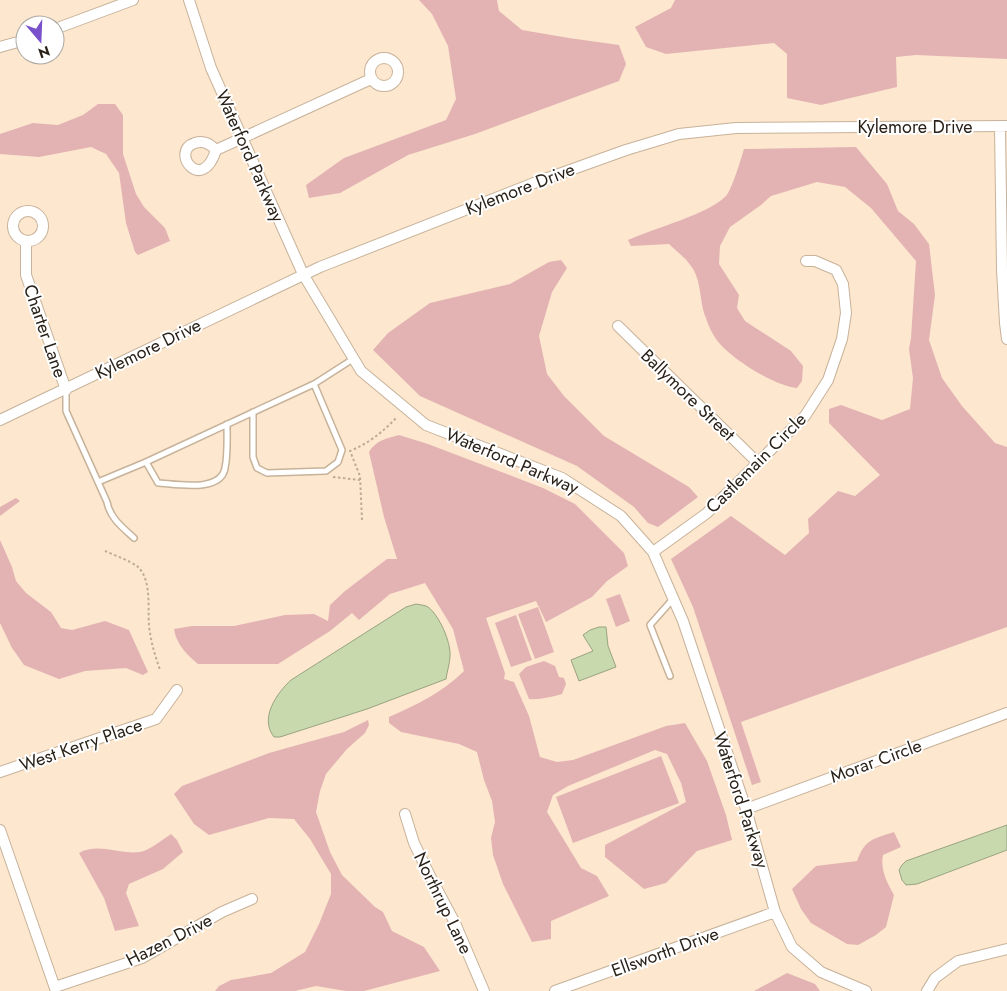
<svg xmlns="http://www.w3.org/2000/svg" width="1007" height="991" font-family="Jost,sans-serif">
<style>
.green{fill:#e3b3b4}
.water{fill:#c8daad;stroke:#99a381}
.lines{fill:none;stroke-linecap:round;stroke-linejoin:round}
.lane-casing{stroke:#c7b29a;stroke-width:8}
.street-casing{stroke:#c7b29a;stroke-width:12}
.path{stroke:#bdab97;stroke-width:2;stroke-dasharray:2.5 2.5;stroke-linecap:butt}
.lane{stroke:#fff;stroke-width:5}
.street{stroke:#fff;stroke-width:10}
.labels{text-anchor:middle;dominant-baseline:central;stroke-width:4;stroke-linejoin:round;paint-order:stroke}
.street-label{font-size:18px;fill:#2a2219;stroke:#fff}
</style>
<rect width="100%" height="100%" fill="#fde7ce"/>
<path class="green" d="M419,0H497L499,11L522,30L569,38L619,45L626,64L619,81L475,134L408,155L340,193L309,198L306,185L344,158L446,120L456,99L448,46L432,14Z
M675,0H1007V59L916,55L896,57L897,87L821,105L787,98V54L774,43L666,54L646,47L635,27L671,8Z
M98,104H115L123,115V154L136,194L144,207L165,228L170,241L138,255L135,252L126,223L119,173L106,154L91,147L39,157L0,154V134L33,123L58,125L83,115Z
M856,147L887,184L898,211L914,224L929,244L935,295L929,340L942,378L962,406L995,443L1007,447V627L741,722L761,782L752,785L693,607L671,559L731,516L785,555L809,533L808,519L838,491L855,496L880,475L829,423V409L841,405L882,420L910,409L913,378L909,349L911,338L916,261L871,208L845,187L817,182L771,196L761,205L730,227L720,246L719,264L739,295L737,308L745,321L791,351L803,366L802,381L797,388C776,387 728,357 716,339C712,333 708,325 706,318C699,302 702,280 691,266C686,258 676,251 669,244L631,246L628,240C652,229 709,214 726,196C732,189 741,159 744,149Z
M561,260L567,268L552,292L539,336L547,374L564,396L604,436L689,487L698,497L658,527L648,523L634,507L577,466L420,396L373,350L388,333L430,303L510,284L549,262Z
M399,435L428,444L543,488L575,504L624,553L628,566L607,581L592,597L546,622L536,601L486,618L505,673L504,679L514,682L529,716L540,757L557,762L573,760L666,726L685,723L707,761L726,815L732,840L697,851L666,883L644,889L605,857V845L686,802L681,783L667,754L655,750L568,786L553,795L547,812L581,868L597,876L609,896L551,921V939L532,942L503,884L493,855L491,838L495,822L492,801L484,780L477,752L459,744L401,732L389,723V717C416,705 442,693 464,671L453,629L425,583L390,594L359,620L352,613L330,631L278,664H198C187,655 176,644 174,629L192,626H234L285,615L314,614L328,621L330,605L345,591L387,559H397L384,517L369,452C375,441 387,438 399,435Z
M16,498L20,501L0,516V507Z
M0,540L12,567L16,581L26,593L51,612L61,628L72,630L105,621L129,630L148,672L143,675L126,668L85,671L59,679L24,665L12,648L0,623Z
M620,594L630,621L616,627L606,599Z
M538,607L554,652L535,659L518,614Z
M516,615L532,660L511,667L495,623Z
M544,661L555,666L559,677L564,678L566,684L562,694C551,697 540,700 529,699L519,674L526,667Z
M368,720L369,725L365,733L347,749L326,774L320,791L316,812L330,852L342,875L375,907L383,912L392,931L424,947L440,971L364,991H346L316,986L295,991H215L219,986L231,980L271,973L305,952L319,924L331,894V874L310,839L294,819L269,818L209,835L194,824L174,794L182,786L269,753L344,732Z
M661,756L679,803L573,843L556,797Z
M894,832L901,847L883,855C880,869 887,883 894,895L886,927L876,935L858,945L847,944L811,923L801,909L792,889L816,866L857,861C865,839 873,839 894,832Z
M171,834L177,840L183,852L163,869L129,884L126,893L139,926L115,931L104,898L79,853C98,842 120,855 140,852C150,850 162,840 171,834Z
M787,973L815,984L820,991H754Z"/>
<path class="water" d="M416,604C420,605 425,605 428,607C439,615 451,642 450,656C450,663 447,671 446,679L367,709L280,737H274C259,718 277,693 291,680L406,607Z
M599,627H606L608,646L616,667L579,681L571,660L593,651L583,635L590,630Z
M1007,825V850L917,884L906,885L902,880L899,870L902,865L906,861Z"/>
<g class="lines">
<g class="lane-casing">
<path id="lane" d="M66,390V411L107,502C110,518 122,527 134,538
M253,412V457L257,468L267,473L326,471L338,462L342,450L314,384
M146,462L158,483C176,484 221,493 225,468C228,454 227,438 227,424
M98,482L146,462L314,384L353,359
M670,676L650,625L673,599"/>
</g>
<g class="street-casing">
<path id="street" d="M189,0L211,68L303,274L361,371L426,425L562,478L621,516L653,552L683,621L746,809L775,912L792,947L821,972L866,991
M55,29L133,0
M0,47L25,40
M370 72a14 14 0 1 1 28 0a14 14 0 1 1-28 0Z
M1000,127L1002,270L1005,323L1007,339
M216,150C210,144 204,140 195,143C169,151 202,195 216,150L371,79
M13 226a15 15 0 1 1 30 0a15 15 0 1 1-30 0Z
M26,242V275L66,390
M618,326L758,463
M0,420L320,267L534,183L626,150L679,134L736,128L1007,126
M653,552L707,513L805,416L828,380L842,339L846,313L843,284L836,270L815,261H806
M0,772L156,719L177,690
M746,809L1007,713
M405,814L414,843L430,876L455,923L484,991
M0,830L56,991
M55,987L142,958L222,912L252,899
M555,991L775,912
M927,991L935,978L958,961L1007,949"/>
</g>
<path class="path" d="M333,477L360,480
M362,520L360,476L350,451C369,443 383,432 397,417
M105,551C114,555 130,561 137,566C154,581 146,614 150,633C152,646 156,658 160,670"/>
<use href="#lane" class="lane"/>
<use href="#street" class="street"/>
</g>
<g class="labels">
<g class="street-label">
<text x="915" y="127">Kylemore Drive</text>
<text transform="translate(250 156) rotate(66)">Waterford Parkway</text>
<text transform="translate(520 189) rotate(-21)">Kylemore Drive</text>
<text transform="translate(45 331) rotate(71)">Charter Lane</text>
<text transform="translate(148 349) rotate(-26)">Kylemore Drive</text>
<text transform="translate(688 395) rotate(44)">Ballymore Street</text>
<text transform="translate(512 461) rotate(23)">Waterford Parkway</text>
<text transform="translate(756 463) rotate(-45)">Castlemain Circle</text>
<text transform="translate(81 745) rotate(-19)">West Kerry Place</text>
<text transform="translate(876 761) rotate(-20)">Morar Circle</text>
<text transform="translate(741 800) rotate(72)">Waterford Parkway</text>
<text transform="translate(443 903) rotate(64)">Northrup Lane</text>
<text transform="translate(169 940) rotate(-27)">Hazen Drive</text>
<text transform="translate(665 952) rotate(-20)">Ellsworth Drive</text>
</g>
</g>
<g transform="translate(40 40) rotate(161)"><circle r="24" fill="#ffffff" stroke="#aaa7a3"/>
<path d="M0-4L9 19L0 12L-9 19Z" fill="#7951cb"/>
<text y="-8" font-size="14" font-weight="bold" text-anchor="middle" fill="#2a2219">N</text>
</g>
</svg>
